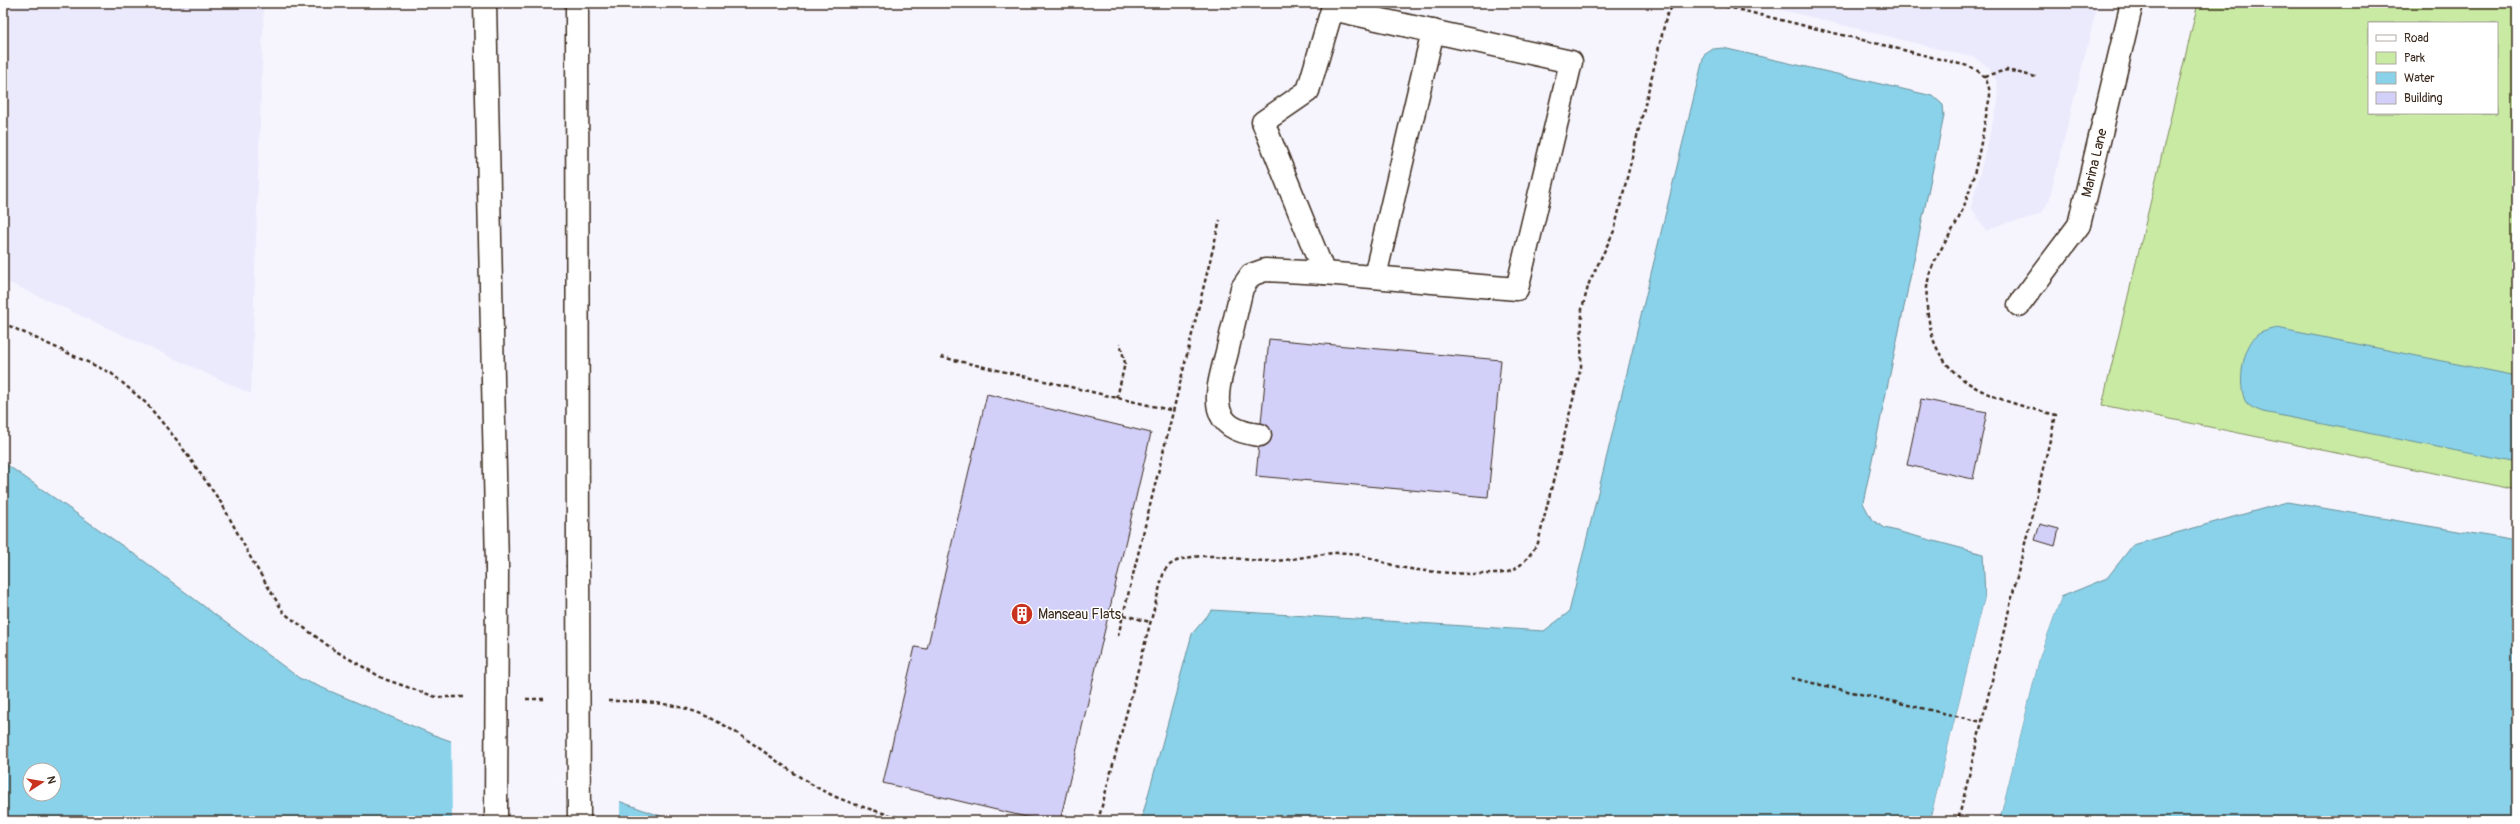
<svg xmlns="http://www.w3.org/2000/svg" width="2520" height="824" font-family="Pangolin,sans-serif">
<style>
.built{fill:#ebeafc}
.green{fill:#c8eaa3;stroke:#828a60;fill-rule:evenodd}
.water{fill:#89d2ea;stroke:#6a8f98;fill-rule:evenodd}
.pier{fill:#f6f5fe}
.building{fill:#d2cff8;stroke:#3b2a1e}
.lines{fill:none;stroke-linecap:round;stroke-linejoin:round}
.minor-casing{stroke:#3b2a1e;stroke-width:25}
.highway-casing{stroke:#3b2a1e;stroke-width:25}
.path{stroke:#3b2a1e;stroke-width:2.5;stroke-dasharray:4 3;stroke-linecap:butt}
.minor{stroke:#fff;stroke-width:22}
.highway{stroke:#fff;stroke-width:22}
.highway-bridge-casing{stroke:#3b2a1e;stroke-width:25;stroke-linecap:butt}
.highway-bridge{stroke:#fff;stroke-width:22}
.labels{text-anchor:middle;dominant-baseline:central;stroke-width:3;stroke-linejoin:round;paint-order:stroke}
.street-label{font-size:14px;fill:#3b2a1e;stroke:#fff}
.poi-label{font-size:14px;fill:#3b2a1e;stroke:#fff;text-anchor:start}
</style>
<rect width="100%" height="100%" fill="#f6f5fe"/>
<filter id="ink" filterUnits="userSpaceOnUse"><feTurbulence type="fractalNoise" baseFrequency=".025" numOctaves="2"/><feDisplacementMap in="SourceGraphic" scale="8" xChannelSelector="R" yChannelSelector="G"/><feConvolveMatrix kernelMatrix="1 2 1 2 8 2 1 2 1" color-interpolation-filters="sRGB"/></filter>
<g filter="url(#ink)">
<path class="built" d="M3,3H264L251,394L3,280Z
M1778,3H2098L2049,201L2042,212L2029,219L2005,223L1986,231L1971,207L1998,101L1997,82L1988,67L1975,58L1777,9Z"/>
<path class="green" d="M2198,3H2517V490L2102,405ZM2369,23H2497V113H2369Z"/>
<path class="water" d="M1723,48L1933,96L1943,105L1944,116L1863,503L1872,520L1885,528L1983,554L1985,597L1930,821H1141L1192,634L1212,610L1544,631L1569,612L1704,55L1713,49Z
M2277,328L2517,376V463L2263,412C2255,409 2246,406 2244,398C2238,380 2243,348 2256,336C2261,331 2271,330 2277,328Z
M3,462L144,561L299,678L434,735L666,818L684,821H3ZM30,770H54V794H30Z
M2287,502L2517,541V821H1999L2040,655L2061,597L2107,578L2133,545Z"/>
<path class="pier" d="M1985,577H1987V598L1932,821H1930L1985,597Z
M2059,597H2061L2040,655L1999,821H1997L2038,654Z
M451,739L620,799V821H452Z"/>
<path class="building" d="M1269,339L1501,360L1488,497L1256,476Z
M987,394L1151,433L1060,821H1043L883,783L915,647L927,649Z
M1921,399L1987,412L1973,479L1907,465Z
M2040,524L2059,529L2055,546L2035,540Z"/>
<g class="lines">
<g class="minor-casing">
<g id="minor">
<path d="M1332,9L1571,62L1517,289L1324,273L1263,122L1308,91L1334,3"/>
<path d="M1375,276L1433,31"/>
<path id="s1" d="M2019,305L2079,225L2132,3"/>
<path d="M1260,435C1203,429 1217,391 1227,352C1232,330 1237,309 1242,288L1251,275L1265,270L1324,273"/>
</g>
</g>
<g class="highway-casing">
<path id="highway" d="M485,3L497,567
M577,3L578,565"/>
</g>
<path class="path" d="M1712,3L1968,66C1983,72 1989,80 1990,96C1982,134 1977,175 1962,211C1953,233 1937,251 1930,273C1925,289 1926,305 1929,321C1938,387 2002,401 2056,415L1958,821
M1984,76L2007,70L2036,77
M3,323L111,373L146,403L176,439L222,504L253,562L284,613L334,650L384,679L436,697H465
M941,357L1174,411
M1117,398L1125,363L1120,343
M1124,615L1150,622
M1118,636L1220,220
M1791,678L1982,722
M526,699H547
M608,701C637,701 669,702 696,712C747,731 786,775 836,797C859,807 885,813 909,821
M1098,821L1164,571C1170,563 1177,560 1187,558C1213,552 1242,561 1268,561C1296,561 1322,551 1349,553C1368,555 1386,565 1405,568C1423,572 1492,577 1508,572C1522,567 1530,555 1538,543L1581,367L1582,309L1589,283L1614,231L1667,14L1675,3"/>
<use href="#minor" class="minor"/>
<use href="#highway" class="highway"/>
<g class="highway-bridge-casing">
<path id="highway-bridge" d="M578,565L579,821
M496,821L497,567"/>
</g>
<use href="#highway-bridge" class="highway-bridge"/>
</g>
</g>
<defs>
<g id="building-disc" transform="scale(1.15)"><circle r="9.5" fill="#c8321e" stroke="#fff"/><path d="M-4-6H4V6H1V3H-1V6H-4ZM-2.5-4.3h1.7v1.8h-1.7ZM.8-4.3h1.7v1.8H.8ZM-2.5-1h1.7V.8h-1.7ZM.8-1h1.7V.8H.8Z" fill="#fff"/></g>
</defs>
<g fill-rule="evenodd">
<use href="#building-disc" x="1022" y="614"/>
</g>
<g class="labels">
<g class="street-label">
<text stroke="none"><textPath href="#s1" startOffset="164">Marina Lane</textPath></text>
</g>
<g class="poi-label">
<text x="1038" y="614">Manseau Flats</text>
</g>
</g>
<rect width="2520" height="824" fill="none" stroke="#fff" stroke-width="16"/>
<rect x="8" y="8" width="2504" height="808" fill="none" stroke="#3b2a1e" stroke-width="1.5" filter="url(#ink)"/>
<rect x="2368" y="22" width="130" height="92" fill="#ffffff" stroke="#b1aaa5"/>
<rect x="2376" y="35" width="20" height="6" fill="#ffffff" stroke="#b1aaa5"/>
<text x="2404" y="42" font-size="12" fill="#3b2a1e">Road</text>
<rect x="2376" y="52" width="20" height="12" fill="#c8eaa3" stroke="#b1aaa5"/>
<text x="2404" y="62" font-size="12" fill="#3b2a1e">Park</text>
<rect x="2376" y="72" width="20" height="12" fill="#89d2ea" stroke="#b1aaa5"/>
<text x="2404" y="82" font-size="12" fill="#3b2a1e">Water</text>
<rect x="2376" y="92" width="20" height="12" fill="#d2cff8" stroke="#b1aaa5"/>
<text x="2404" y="102" font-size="12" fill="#3b2a1e">Building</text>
<g transform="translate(42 782) rotate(78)"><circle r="19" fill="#ffffff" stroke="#b1aaa5"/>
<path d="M0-3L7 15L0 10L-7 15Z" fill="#c8321e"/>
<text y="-6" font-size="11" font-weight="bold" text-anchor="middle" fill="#3b2a1e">N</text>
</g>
</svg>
